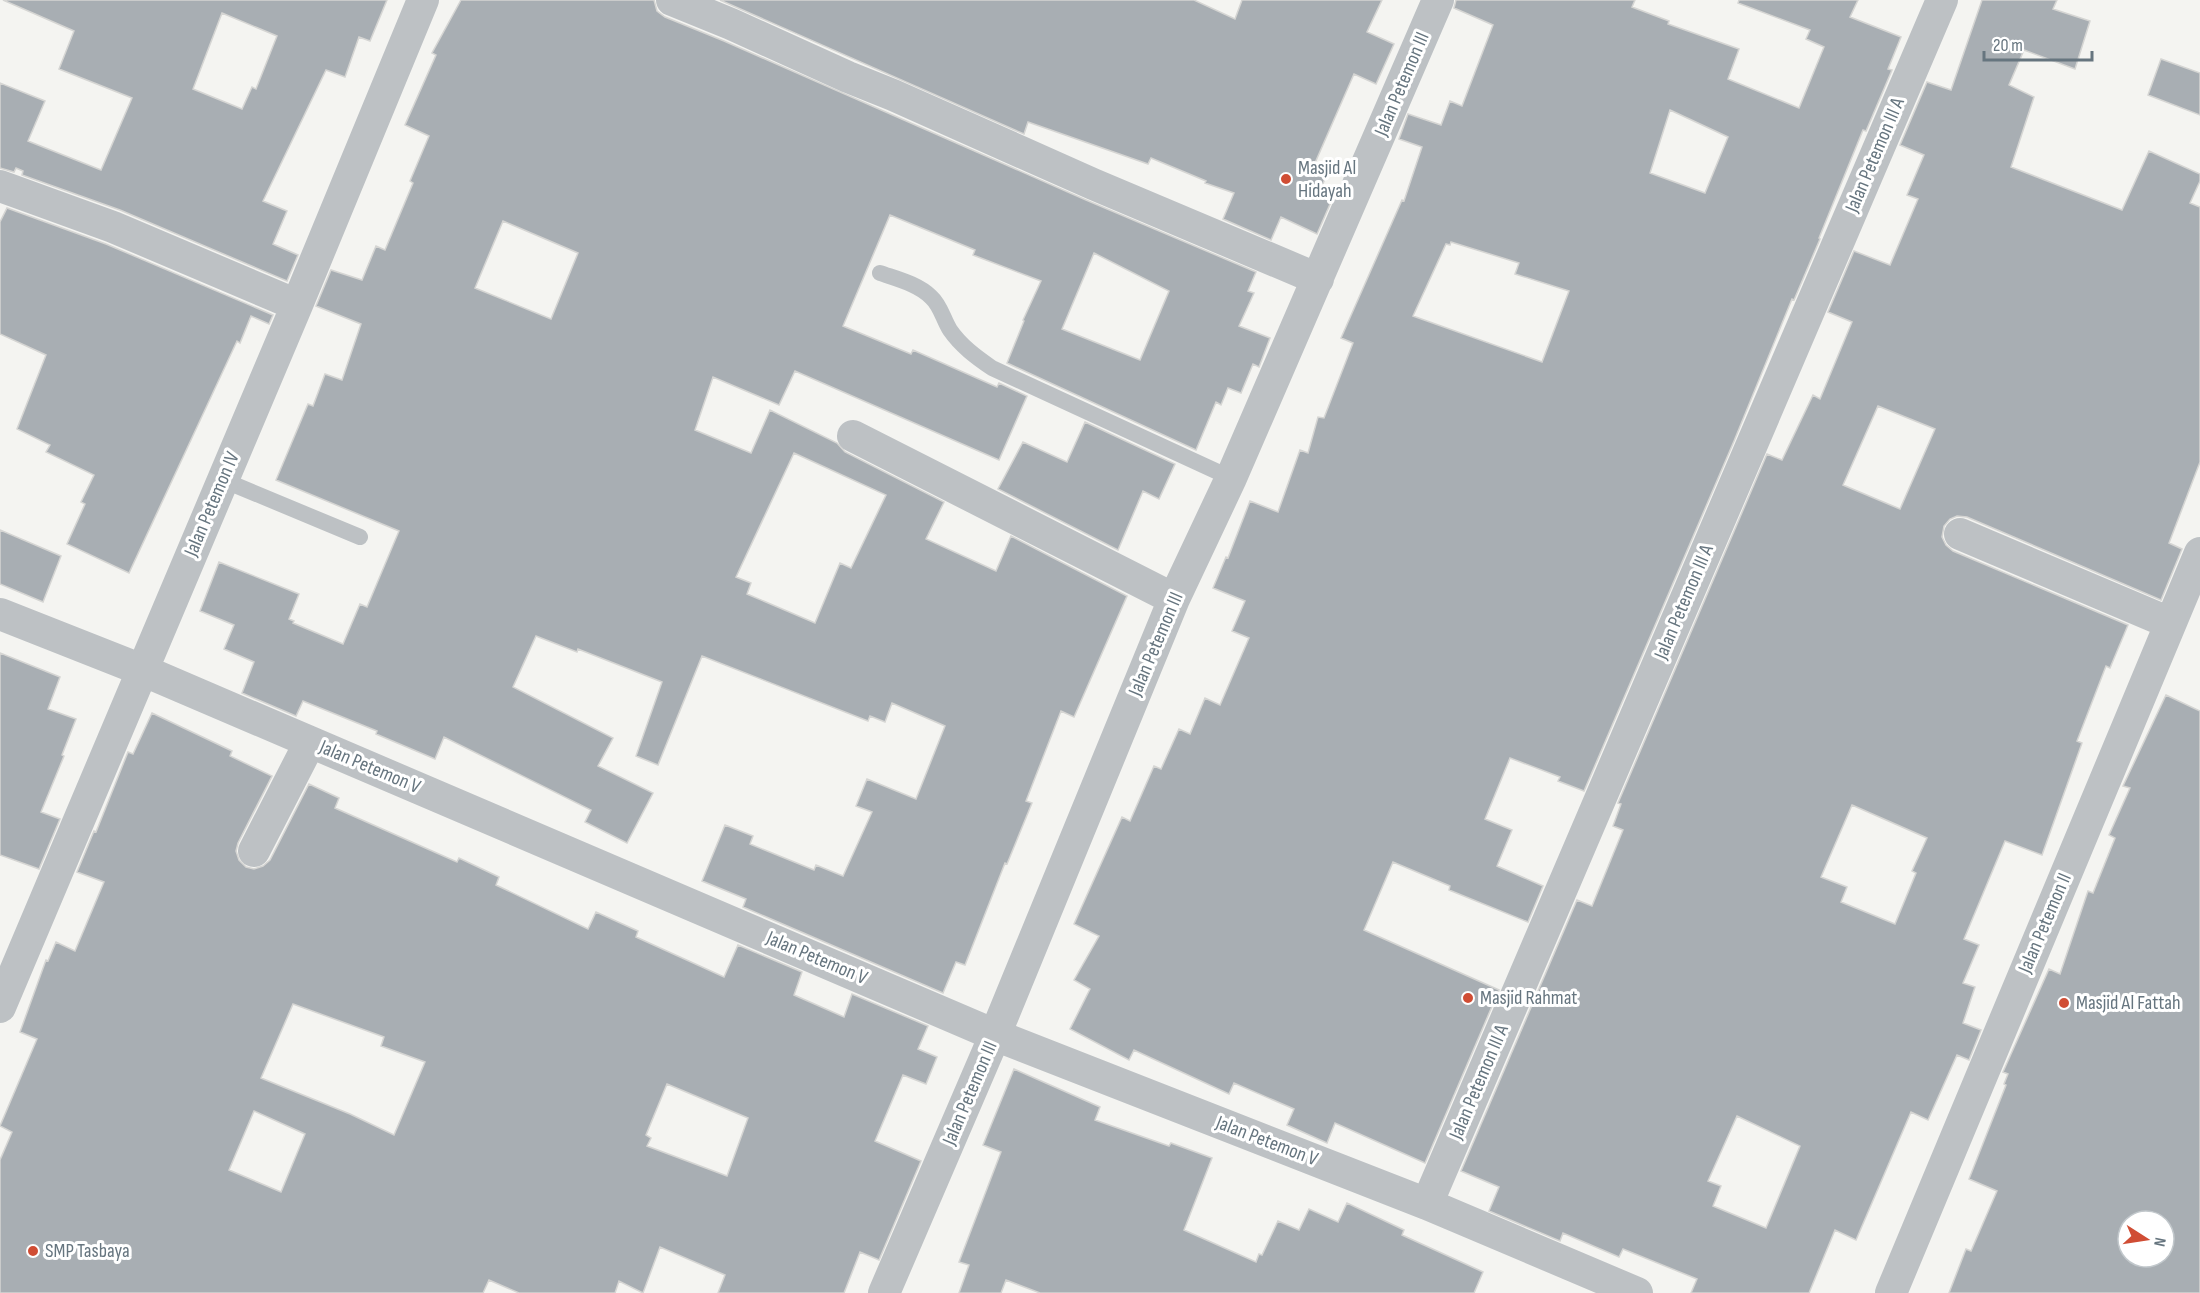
<svg xmlns="http://www.w3.org/2000/svg" width="2200" height="1293" font-family="'Sofia Sans Condensed',sans-serif">
<style>
.building{fill:#a8aeb3;stroke:#d5d5d3;stroke-width:1.5;fill-rule:evenodd}
.lines{fill:none;stroke-linecap:round;stroke-linejoin:round}
.service{stroke:#bdc1c4;stroke-width:16}
.minor{stroke:#bdc1c4;stroke-width:32}
.poi-dot{fill:#d04d34;stroke:#fff;stroke-width:2}
.labels{text-anchor:middle;dominant-baseline:central;stroke-width:6;stroke-linejoin:round;paint-order:stroke}
.street-label{font-size:20px;fill:#66757f;stroke:#fff}
.poi-label{font-size:20px;fill:#66757f;stroke:#fff;text-anchor:start}
</style>
<rect width="100%" height="100%" fill="#f4f4f1"/>
<path class="building" d="M3,0H387L370,41L359,37L345,77L326,70L263,201L287,211L273,244L298,255L287,281L120,210L22,175L23,171L16,168L14,172L0,168V83L45,101L28,141L101,170L132,98L59,69L74,31ZM222,13L277,36L256,89L252,87L242,109L193,89Z
M461,0H654L657,11L665,17L724,41L1086,200L1256,272L1248,291L1254,293L1239,326L1270,338L1259,367L1253,364L1241,393L1228,388L1221,405L1216,402L1196,450L1007,363L1024,321L1023,320L1041,281L973,255L975,250L890,215L843,326L911,354L913,350L997,387L999,383L1027,396L999,460L795,371L779,405L713,377L695,430L751,453L770,410L837,443L845,452L944,502L926,539L996,571L1011,536L1127,596L1074,717L1061,711L1026,801L1032,803L1007,864L1005,863L965,965L956,962L943,993L743,907L746,899L702,881L725,825L753,836L750,844L814,870L816,865L843,876L872,812L856,806L867,779L916,799L945,726L892,703L885,722L870,716L868,721L702,656L658,765L636,756L662,682L578,649L577,652L536,636L513,687L613,738L598,766L653,793L627,843L585,822L591,810L444,737L435,759L376,734L377,731L303,701L296,716L242,693L254,662L224,649L234,625L200,611L219,562L299,594L289,619L294,621L293,623L343,644L360,604L367,607L399,531L276,480L308,404L313,406L325,374L342,380L361,324L316,306L331,270L362,280L376,246L385,250L413,183L410,181L429,136L405,125L436,55L432,53ZM503,221L578,253L551,319L475,288ZM1094,253L1169,291L1140,360L1062,329ZM794,453L886,495L851,568L840,563L815,623L747,594L751,583L736,577Z
M720,0H1194L1235,19L1242,0H1382L1367,32L1394,44L1376,84L1354,74L1315,163L1329,170L1321,188L1334,195L1317,234L1281,217L1271,240L1223,219L1234,193L1205,183L1206,181L1151,158L1148,164L1028,122L1024,134Z
M1456,0H1635L1632,7L1669,21L1668,24L1739,49L1728,79L1799,108L1824,47L1806,39L1810,30L1738,3L1739,0H1858L1850,17L1901,37L1888,69L1892,70L1866,131L1863,130L1819,238L1820,239L1794,300L1792,299L1734,441L1584,791L1558,781L1560,777L1510,758L1485,819L1512,830L1497,866L1543,886L1528,922L1449,890L1450,886L1393,862L1364,930L1499,990L1425,1163L1335,1123L1327,1143L1287,1125L1294,1109L1234,1083L1229,1094L1134,1050L1129,1060L1070,1029L1090,989L1074,980L1099,936L1074,924L1122,817L1130,821L1154,766L1161,769L1179,729L1190,734L1205,698L1220,705L1249,638L1232,631L1245,601L1213,588L1226,557L1228,558L1250,501L1278,512L1300,450L1308,453L1318,417L1324,418L1353,343L1341,338L1402,200L1404,201L1422,147L1399,139L1408,114L1441,125L1450,101L1462,106L1493,25L1454,8ZM1670,110L1728,137L1705,193L1650,173ZM1451,242L1519,263L1515,274L1569,291L1542,362L1413,316L1446,244L1450,245Z
M1982,0H2057L2053,9L2090,21L2075,69L2024,50L2009,85L2034,97L2011,167L2122,210L2149,151L2200,174V181L2190,203L2200,207V462L2169,543L2182,549L2161,600L1967,517L1957,516L1950,519L1944,526L1942,537L1946,545L1953,551L2128,625L2110,668L2106,666L2077,741L2082,743L2042,855L2005,841L1964,939L1979,945L1963,983L1975,987L1963,1023L1981,1030L1969,1060L1957,1055L1928,1120L1911,1112L1856,1240L1835,1230L1809,1293H1691L1697,1279L1623,1249L1619,1257L1563,1233L1560,1241L1489,1211L1499,1187L1461,1171L1577,900L1592,906L1623,830L1613,826L1621,804L1618,803L1767,454L1782,460L1813,395L1820,399L1852,322L1828,312L1854,251L1890,265L1918,199L1907,195L1924,155L1900,145L1927,82L1951,90ZM1878,406L1935,429L1900,509L1843,485ZM1852,805L1927,838L1912,871L1916,873L1895,924L1841,902L1847,887L1821,877ZM1737,1116L1800,1146L1766,1228L1713,1206L1721,1186L1708,1181Z
M2161,59L2200,73V115L2148,95Z
M7,208L106,244L273,315L269,324L251,316L240,343L237,341L129,573L67,544L85,504L81,502L94,475L46,452L50,445L17,429L46,355L0,334V222Z
M1085,422L1175,464L1159,499L1143,491L1118,550L998,489L1023,442L1067,462Z
M0,530L61,556L43,602L0,584Z
M0,653L60,677L48,709L76,719L62,755L64,756L41,812L60,819L39,869L0,855Z
M2166,695L2200,711V1293H1949L1966,1249L1971,1251L1997,1191L1969,1179L2006,1085L2004,1084L2008,1074L2003,1072L2049,969L2060,974L2088,891L2093,893L2115,838L2109,835L2130,788L2123,786ZM2128,1221H2164V1257H2128Z
M152,713L232,751L230,756L272,776L238,843L236,851L239,860L246,867L254,869L263,866L270,860L309,784L339,798L335,808L457,862L459,858L499,877L496,885L588,929L596,912L638,931L636,937L724,977L738,945L802,972L794,995L844,1017L852,994L928,1026L918,1049L937,1057L926,1084L903,1075L875,1141L921,1161L879,1260L860,1252L844,1293H718L725,1275L660,1247L643,1293L619,1281L615,1293H519L489,1280L483,1293H0V1160L12,1132L0,1126L37,1039L20,1032L46,960L48,961L56,942L75,951L104,882L77,872L94,831L96,832L128,752L133,754ZM293,1004L384,1037L381,1046L425,1062L394,1135L350,1114L261,1078ZM667,1084L748,1118L727,1176L647,1146L651,1138L646,1135ZM254,1111L305,1134L281,1192L229,1170Z
M1014,1069L1100,1107L1095,1120L1169,1146L1171,1143L1212,1158L1184,1230L1256,1262L1259,1254L1262,1255L1278,1221L1299,1230L1309,1209L1338,1222L1347,1203L1404,1230L1402,1235L1483,1272L1474,1293H1040L1006,1280L1001,1293H959L969,1265L959,1262L1001,1152L983,1145Z"/>
<g class="lines">
<path class="service" d="M880,273C897,279 918,284 931,297C941,306 943,319 950,330C961,346 976,357 992,368L1231,478
M223,480L360,537"/>
<path class="minor" d="M672,0L731,24L848,77L893,95L1093,184L1318,279
M0,186L113,227L297,305
M853,436L1174,599
M1960,534L2170,623
M0,614L142,670L995,1035L1427,1204L1637,1293
M254,851L310,742
M0,1007L297,305L423,0
M1427,1204L1942,0
M884,1293L995,1035L1174,599L1231,478L1438,0
M1891,1293L2200,553"/>
</g>
<g class="poi-dot">
<circle cx="1286" cy="179" r="6"/>
<circle cx="1468" cy="998" r="6"/>
<circle cx="2064" cy="1003" r="6"/>
<circle cx="33" cy="1251" r="6"/>
</g>
<g class="labels">
<g class="street-label">
<text transform="translate(1402 84) rotate(-67)">Jalan Petemon III</text>
<text transform="translate(1875 155) rotate(-67)">Jalan Petemon III A</text>
<text transform="translate(212 504) rotate(-67)">Jalan Petemon IV</text>
<text transform="translate(1684 602) rotate(-67)">Jalan Petemon III A</text>
<text transform="translate(1156 644) rotate(-67)">Jalan Petemon III</text>
<text transform="translate(370 767) rotate(23)">Jalan Petemon V</text>
<text transform="translate(2045 923) rotate(-67)">Jalan Petemon II</text>
<text transform="translate(817 958) rotate(23)">Jalan Petemon V</text>
<text transform="translate(1479 1082) rotate(-67)">Jalan Petemon III A</text>
<text transform="translate(970 1093) rotate(-67)">Jalan Petemon III</text>
<text transform="translate(1267 1141) rotate(21)">Jalan Petemon V</text>
</g>
<g class="poi-label">
<text x="1298" y="168">Masjid Al<tspan x="1298" dy="23">Hidayah</tspan></text>
<text x="1480" y="998">Masjid Rahmat</text>
<text x="2076" y="1003">Masjid Al Fattah</text>
<text x="45" y="1251">SMP Tasbaya</text>
</g>
</g>
<g transform="translate(2146 1239) rotate(102)"><circle r="28" fill="#ffffff" stroke="#c2c8cc" stroke-width="1.5"/>
<path d="M0-4.5L10 22L0 15L-10 22Z" fill="#d04d34"/>
<text y="-9" font-size="16" font-weight="bold" text-anchor="middle" fill="#66757f">N</text>
</g>
<path d="M1984 51v9h108v-9" fill="none" stroke="#66757f" stroke-width="3"/>
<text x="1993" y="51" font-size="18" fill="#66757f" stroke="#ffffff" stroke-width="4.5" paint-order="stroke">20 m</text>
</svg>
